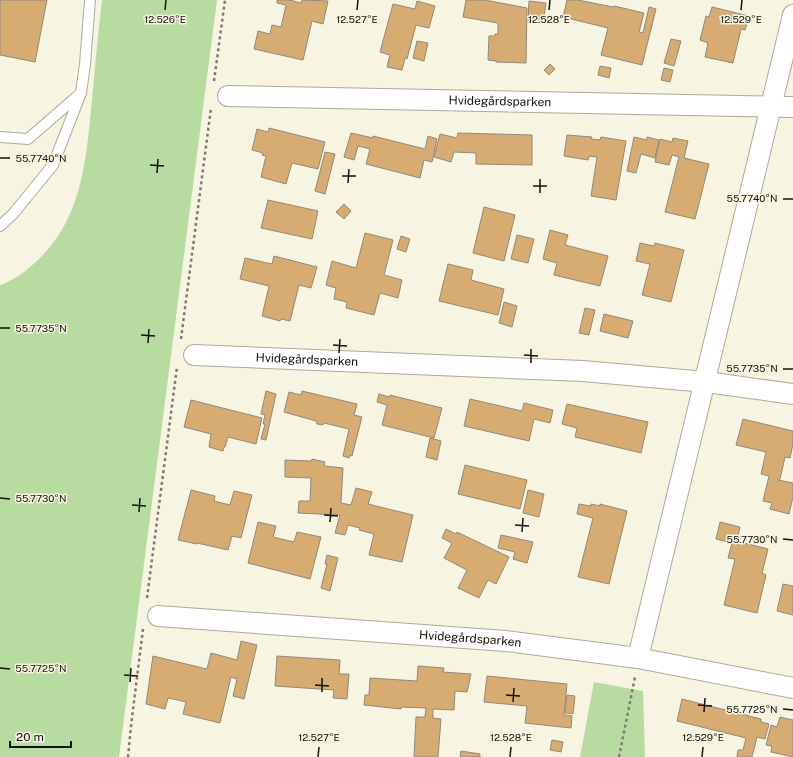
<svg xmlns="http://www.w3.org/2000/svg" width="793" height="757" font-family="'Public Sans',sans-serif">
<style>
.green{fill:#b7dba0}
.building{fill:#d6ac72;stroke:#93887a}
.lines{fill:none;stroke-linecap:round;stroke-linejoin:round}
.service-casing{stroke:#adaa99;stroke-width:12}
.minor-casing{stroke:#adaa99;stroke-width:22}
.path{stroke:#7e7c70;stroke-width:2.5;stroke-dasharray:3 3;stroke-linecap:butt}
.service{stroke:#fff;stroke-width:10}
.minor{stroke:#fff;stroke-width:20}
.ticks{fill:none;stroke:#13120c;stroke-width:1.5}
.labels{text-anchor:middle;dominant-baseline:central;stroke-width:3;stroke-linejoin:round;paint-order:stroke}
.street-label{font-size:12px;fill:#13120c;stroke:#f7f4e1}
.ticks-label{font-size:10px;text-anchor:middle;fill:#13120c;stroke:#f7f4e1;stroke-width:3;stroke-linejoin:round;paint-order:stroke}
</style>
<rect width="100%" height="100%" fill="#f7f4e1"/>
<path class="green" d="M102,0H217L119,757H0V285C15,280 26,271 38,260C83,217 86,159 92,100C95,67 98,33 102,0Z
M594,682L643,691L645,757H580Z"/>
<path class="building" d="M0,0H47L35,62L0,55Z
M277,0H290L301,3L302,0L328,1L323,24L312,21L303,60L254,49L258,31L270,34L272,25L281,27L286,5L277,3Z
M466,0H485L527,8L526,63L496,62V61L488,60L489,36H495V34H498V23L463,17Z
M567,0H578L613,7L614,6L644,13L639,32L643,33L649,7L656,9L642,65L601,55L608,28L563,17Z
M417,1L435,6L429,28L416,25L407,59L405,58L402,70L387,67L390,55L380,52L393,4L415,9Z
M529,1L546,3L543,23L528,20Z
M712,7L749,16L745,30L741,29L733,63L705,57L708,43L700,40L706,16L709,17Z
M671,39L681,41L674,66L664,63Z
M417,41L428,43L424,61L413,58Z
M550,64L555,69L549,75L544,70Z
M600,66L611,68L609,78L598,75Z
M664,68L673,70L670,82L661,80Z
M269,128L325,142L318,169L292,163L286,184L261,177L266,156L262,155L263,153L252,150L257,129L268,132Z
M351,133L373,138V136L425,149L428,136L437,139L432,162L424,160L420,178L366,164L370,149L358,146L354,160L344,157Z
M458,133L532,135V165L476,164V153L454,152L451,162L434,157L440,134L457,138Z
M567,135L592,137L591,139L600,140L601,137L626,141L616,200L591,196L597,157L589,156L588,160L564,156Z
M634,137L647,140V137L659,140L655,158L641,154L636,173L627,171Z
M673,138L688,141L684,158L709,164L695,219L665,212L679,157L672,155L669,165L655,162L660,139L672,142Z
M325,152L335,154L325,194L315,191Z
M268,200L318,211L312,239L261,228Z
M344,204L351,211L344,219L336,212Z
M484,207L515,215L504,261L473,253Z
M550,230L568,235L565,245L608,256L600,286L554,275L557,263L543,259Z
M365,233L393,240L384,275L402,280L398,298L380,293L374,315L346,308L347,302L334,299L336,288L326,285L332,261L356,268Z
M517,235L534,239L528,263L511,259Z
M401,236L410,239L406,252L397,249Z
M640,243L654,246L655,243L684,250L671,302L642,295L650,264L636,261Z
M274,256L317,267L311,288L299,285L290,321L281,319L280,321L262,316L269,286L240,279L245,258L272,264Z
M448,264L473,270L471,280L504,289L498,315L439,301Z
M504,302L517,306L512,327L499,323Z
M585,308L595,310L589,335L579,333Z
M604,314L633,321L628,338L600,331Z
M266,391L276,394L266,440L261,439L265,424H263L265,415L261,414Z
M302,391L357,404L354,415L362,417L352,456L350,455L349,458L343,456L349,429L324,423L323,425L317,424L316,421L284,412L289,392L301,395Z
M379,394L389,397L390,395L442,408L434,438L382,425L387,405L377,402Z
M470,399L522,411L524,403L553,410L550,423L534,419L529,441L464,426Z
M191,400L262,418L256,444L228,437L225,447H224L223,451L209,447L211,434L184,427Z
M567,404L648,422L641,453L575,437L577,428L562,424Z
M743,419L793,431V444L790,458L785,457L780,479L778,480L793,483V497L789,514L770,509L772,503L763,501L769,476L761,474L766,452L736,445Z
M430,438L441,441L437,460L426,457Z
M312,459L325,462L324,466L343,468L341,503L351,505L356,488L372,492L368,504L413,515L402,562L369,555L374,534L359,530L360,528L348,525L345,535L335,533L340,515L298,513L299,501H310L311,478L285,477V460L311,461Z
M465,465L527,480L520,509L458,494Z
M191,490L215,496L214,501L230,505L234,491L252,495L241,538L232,536L228,550L197,543V544L178,540Z
M528,490L544,494L539,517L523,513Z
M579,504L591,506V504L600,506V504L627,511L609,584L578,577L593,518L577,514Z
M258,522L276,526L273,537L294,542L297,532L321,537L310,579L248,563Z
M720,522L740,527L736,544L739,545L740,542L768,549L762,573L766,575L757,613L724,605L735,559L728,558L732,543L716,539Z
M446,529L456,534L457,532L509,557L496,584L488,580L479,598L458,588L467,570L444,558L452,543L442,538Z
M501,535L533,542L527,563L513,559L515,552L498,548Z
M327,555L338,558L330,591L321,588L327,564H325Z
M783,584L793,586V615L777,611Z
M241,641L257,645L244,699L233,696L237,679L231,677L220,723L183,714L186,702L168,698L165,709L146,704L153,656L207,669L211,653L237,660Z
M277,656L340,660L339,674H349L347,699L333,698L334,690L275,686Z
M418,666L444,668L443,672L471,674L467,692L455,691L454,710L433,709V718L441,719L438,757H414L416,717H425L426,708L401,707V709L364,705L365,695H369L370,678L417,681Z
M487,676L567,684L564,715L572,716L571,728L525,723L527,706L484,702Z
M567,695L575,696L573,714L565,713Z
M682,699L761,719V722L769,724L765,739L757,737L752,757H737L738,750H743L746,738L677,721Z
M780,717L793,720V757L771,752L772,746L766,745L771,725L777,727Z
M552,740L563,742L561,752L550,750Z
M461,751L480,754V757H460Z"/>
<g class="lines">
<g class="service-casing">
<path id="service" d="M81,93L85,64L90,0
M0,137L28,139L81,93L53,165L13,214L0,226"/>
</g>
<g class="minor-casing">
<g id="minor">
<path id="s1" d="M228,96L793,107"/>
<path id="s2" d="M194,355L583,371L706,382L793,394"/>
<path id="s3" d="M158,616L506,641L638,658L793,688"/>
<path d="M638,658L793,15"/>
</g>
</g>
<path class="path" d="M214,81L225,0
M181,339L211,108
M147,598L177,367
M128,757L131,726L143,629
M619,757L635,677"/>
<use href="#service" class="service"/>
<use href="#minor" class="minor"/>
</g>
<path class="ticks" d="M165,10L166,0M357,10L358,0M549,10L550,0M741,10L742,0M0,158H10M150,165L164,166M157,173L158,159M342,176H356M348,183L349,169M533,186H547M540,193V179M783,199H793M0,328H10M141,335L155,336M148,343L149,329M333,345L347,346M339,353L340,339M524,355L538,356M531,363V349M783,369H793M0,498L10,499M132,505L146,506M139,512L140,498M324,515L338,516M330,522L331,508M515,525L529,526M522,532L523,518M783,539L793,540M0,668L10,669M124,675L138,676M130,682L131,668M315,685L329,686M322,692V678M506,695L520,696M513,702L514,688M698,705L712,706M783,709L793,710M704,712L705,698M318,757L319,747M510,757L511,747M702,757L703,747"/>
<g class="labels">
<g class="street-label">
<text stroke="none"><textPath href="#s1" startOffset="272">Hvidegårdsparken</textPath></text>
<text stroke="none"><textPath href="#s2" startOffset="113">Hvidegårdsparken</textPath></text>
<text stroke="none"><textPath href="#s3" startOffset="313">Hvidegårdsparken</textPath></text>
</g>
</g>
<g class="ticks-label">
<text x="165" y="23">12.526°E</text>
<text x="357" y="23">12.527°E</text>
<text x="549" y="23">12.528°E</text>
<text x="741" y="23">12.529°E</text>
<text x="41" y="162">55.7740°N</text>
<text x="752" y="202">55.7740°N</text>
<text x="41" y="332">55.7735°N</text>
<text x="752" y="372">55.7735°N</text>
<text x="41" y="502">55.7730°N</text>
<text x="752" y="543">55.7730°N</text>
<text x="41" y="672">55.7725°N</text>
<text x="752" y="713">55.7725°N</text>
<text x="319" y="741">12.527°E</text>
<text x="511" y="741">12.528°E</text>
<text x="703" y="741">12.529°E</text>
</g>
<path d="M10 741v6h61v-6" fill="none" stroke="#13120c" stroke-width="2"/>
<text x="16" y="741" font-size="12" fill="#13120c" stroke="#f7f4e1" stroke-width="3" paint-order="stroke">20 m</text>
</svg>
